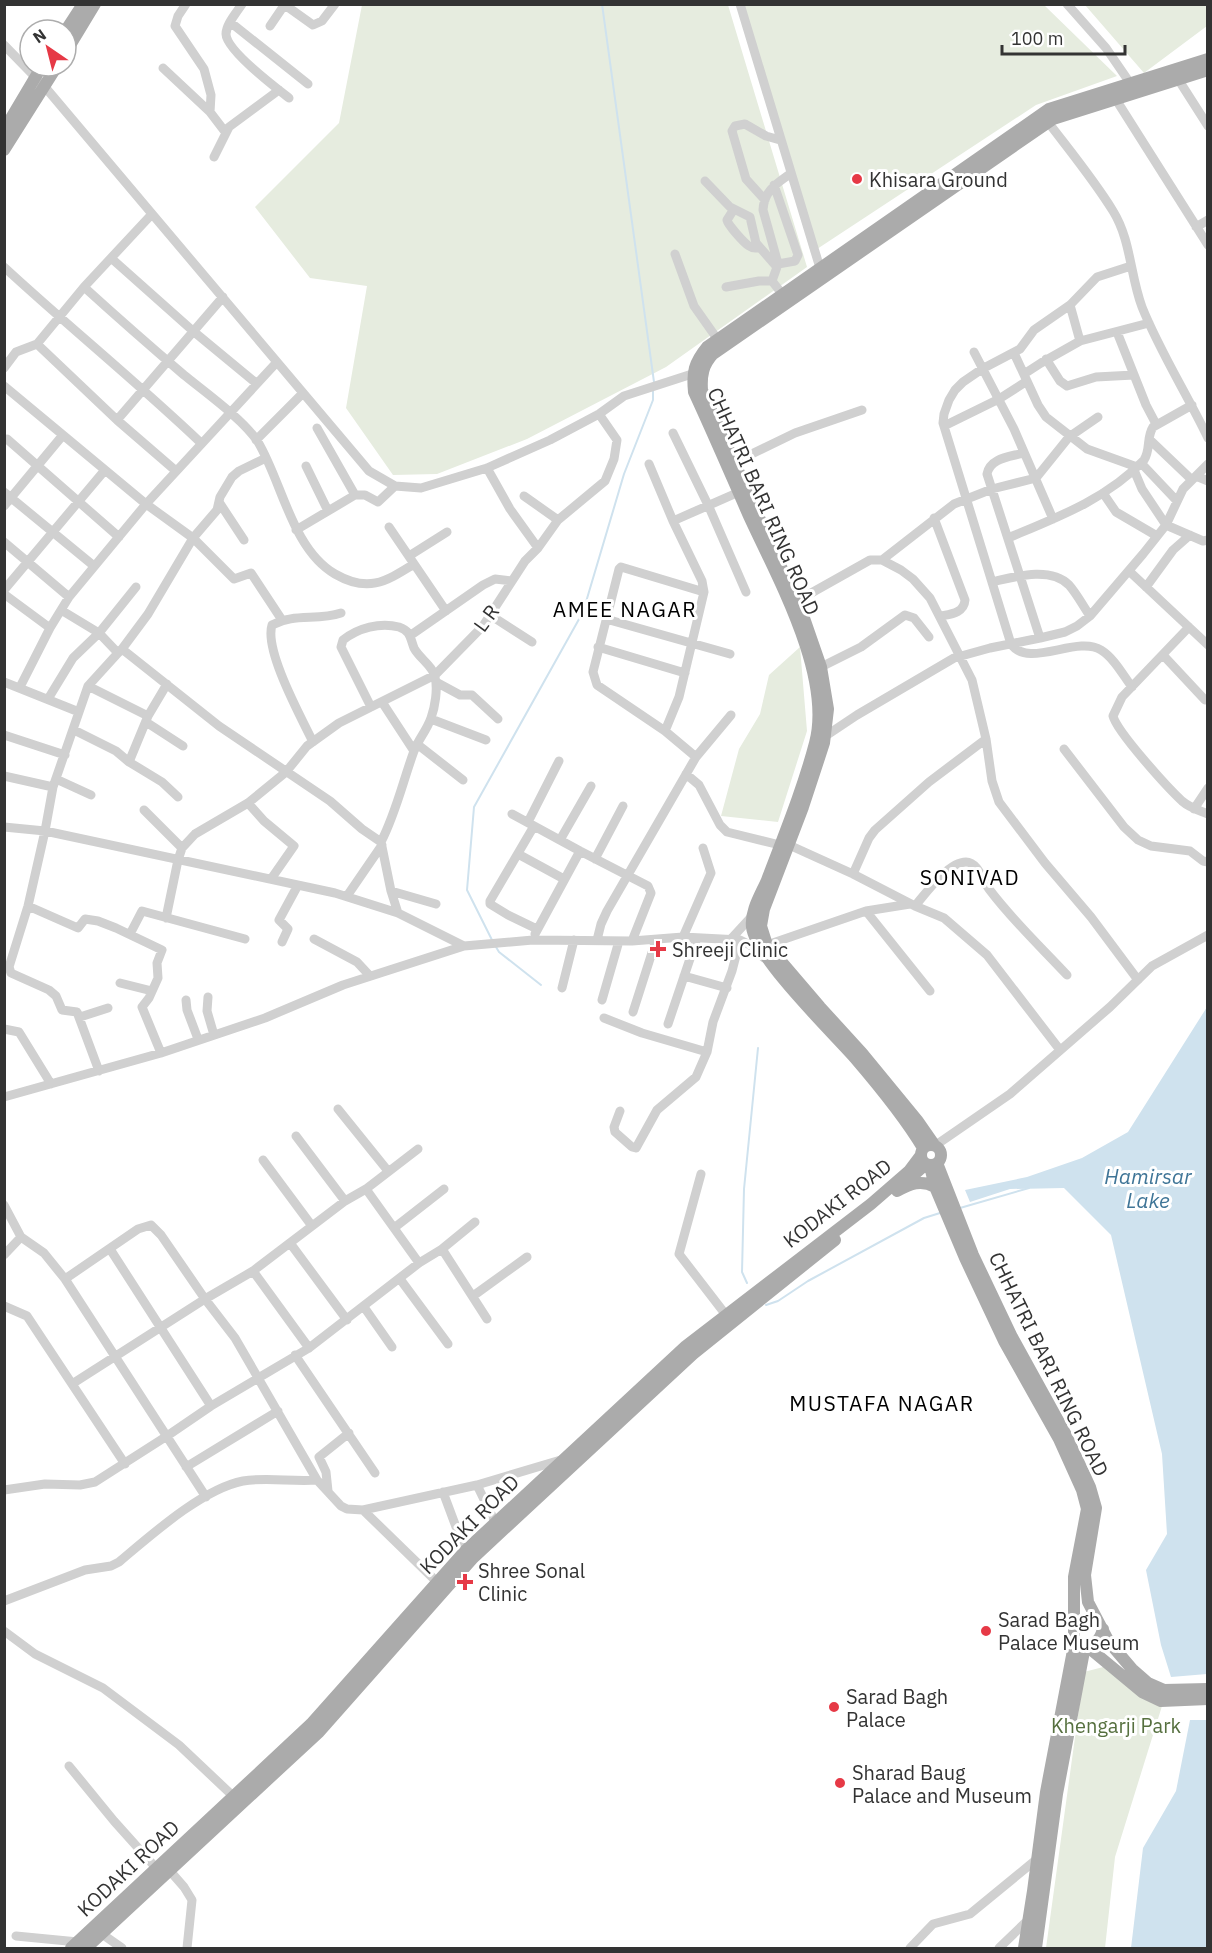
<svg xmlns="http://www.w3.org/2000/svg" width="1212" height="1953" font-family="'IBM Plex Sans',sans-serif">
<style>
.green{fill:#e6ecdf}
.water{fill:#cfe2ee}
.lines{fill:none;stroke-linecap:round;stroke-linejoin:round}
.stream{stroke:#cfe2ee;stroke-width:2}
.minor{stroke:#d0d0d0;stroke-width:9}
.major{stroke:#ababab;stroke-width:12}
.poi-dot{fill:#e63946;stroke:#fff;stroke-width:2}
.labels{text-anchor:middle;dominant-baseline:central;stroke-width:6;stroke-linejoin:round;paint-order:stroke}
.poi-label{font-size:20px;fill:#333;stroke:#fff;text-anchor:start}
.street-label{font-size:20px;fill:#333;stroke:#fff}
.park-label{font-size:20px;fill:#56703f;stroke:#fff}
.neighbourhood-label{font-size:21px;letter-spacing:1.5px;fill:#000;stroke:#fff}
.water-label{font-size:21px;font-style:italic;fill:#3f7597;stroke:#fff}
</style>
<rect width="100%" height="100%" fill="#fff"/>
<path class="green" d="M362,5H728L807,267L666,367L527,439L437,474L393,475L346,408L367,286L310,278L255,207L339,123Z
M743,5H1044L1117,76L1036,105L811,253Z
M1085,5H1207V26L1144,73Z
M800,647L807,731L778,822L721,816L739,749L760,714L769,675Z
M1107,1666L1162,1706L1115,1857L1105,1948H1046L1084,1672Z"/>
<path class="water" d="M1207,1007V1674L1171,1677L1161,1645L1146,1570L1167,1534L1162,1454L1111,1235L1064,1188L1010,1189L970,1202L965,1190L1027,1177L1082,1158L1128,1132Z
M1190,1720H1207V1948H1131L1143,1848L1176,1791Z"/>
<g class="lines">
<path class="stream" d="M602,4L654,382
M493,942L467,890L474,807L583,612L624,474L653,400V391
M496,947L499,952L541,985
M960,1208L1029,1188
M747,1283L742,1272L744,1189L758,1048
M766,1305L778,1301L808,1281L924,1218L940,1213"/>
<path class="minor" d="M186,4L178,16L175,26L204,69L211,95L210,112L226,133
M242,4C237,12 226,24 226,34C226,50 276,88 289,98
M740,4L820,268
M1067,4L1106,48L1130,83
M285,5L313,25L322,21L335,4
M230,22L308,84
M270,26L285,4
M4,45L45,87L369,471L395,486L421,488L487,468L550,440L599,414L624,396L692,374
M163,68L210,112
M1178,79L1208,126
M1115,98L1208,245
M1048,122C1070,151 1094,180 1113,211C1131,240 1130,275 1142,307C1160,352 1187,394 1208,438
M214,157L229,127L279,90
M705,181L730,207L750,217L756,243L777,267
M774,185L798,255L795,261L778,264
M765,200L746,179L732,131L735,126L745,124L766,136L780,140
M734,209L727,220C728,225 744,243 749,246C753,249 754,248 759,248
M1196,227L1208,220
M675,254L694,306L718,340
M111,258L193,331L256,383
M1131,266L1097,277L1070,305L1034,330L1020,349L982,369L963,382L955,390L949,400L944,414L943,423L1011,644C1028,669 1077,635 1101,650C1114,658 1123,675 1132,687
M4,267C69,327 137,382 201,443
M84,287C117,317 150,346 184,375C205,392 244,420 258,442C282,482 292,549 335,574C368,593 385,582 414,564
M726,287L759,281H772
M783,295L772,281L777,267V260L763,210C764,191 776,184 790,174
M1070,305L1080,341
M1117,332L1146,405L1156,424
M37,344L117,420L176,471
M974,352L1014,429L1053,519
M1014,353L1038,405L1046,417L1087,449L1137,467
M1046,359L1060,381L1067,386L1096,377L1134,375
M4,368L16,352L37,344L84,287L152,214
M1024,374L1041,363L1080,341L1149,323
M4,386L146,504L193,538L234,579L251,573L282,620
M117,420L223,297
M944,426L999,399L1027,381
M317,428L355,495
M673,433L709,507L746,592
M7,439L119,537
M1149,439L1192,480
M256,440L303,393
M1023,453C1009,457 990,458 987,474L1040,638
M735,462L795,433L862,410
M1141,463L1176,500
M649,464L673,521
M306,466L328,511
M487,468L510,509L538,548
M1134,470L1142,489L1166,525L1203,541L1208,540
M1196,476L1208,481
M4,492L94,566
M1103,493L1116,512L1157,536
M524,496L558,520
M219,502L244,540
M4,506L63,435
M934,518L965,600C964,613 951,614 941,616
M389,527L446,611
M296,530L355,495H365L378,502L395,486
M1008,538C1056,518 1107,499 1144,460C1151,449 1146,438 1153,427L1192,405
M4,542L69,597L61,610L99,633L118,653L122,649L219,726L330,801L362,829L381,842L391,891L398,913
M409,556L447,532
M882,560L954,504L992,489L1036,478L1069,437L1098,417
M1129,571L1208,645
M992,582C1014,577 1050,566 1069,585C1077,594 1083,606 1090,616
M1146,587L1173,550L1190,535
M4,590L105,470
M4,594L50,628
M69,597L146,504L277,362
M797,601L870,560H882L901,570L913,579L930,598L972,680L986,739L992,781L999,802L1045,863L1091,917L1138,980
M490,615L532,642
M606,619L730,654
M1189,627L1122,697L1113,716C1117,732 1168,788 1182,801C1190,808 1198,810 1208,814
M411,635L483,585L495,579L512,581
M598,647L685,673
M122,649L148,614L193,538L217,510L220,497L232,477L239,471L266,458
M1163,655L1205,700
M821,667L861,647L905,615L914,618L929,637
M4,682L79,712
M436,682L460,695H472L498,719
M88,686L148,716
M20,687L50,628L61,610
M48,699L73,658L99,633L136,587
M382,702L414,751
M371,707L341,647L343,640C358,628 380,622 399,627C411,631 410,638 414,648C419,658 433,666 435,677C438,689 435,707 431,718C427,730 418,740 414,751C403,781 396,813 381,842
M431,719L486,740
M146,722L183,746
M74,730L116,751L129,762L162,782L178,797
M665,731L679,697L704,592L702,581L673,521L739,492
M4,735L65,755
M821,739L857,715L954,658L990,648L1040,638L1065,632L1077,626L1090,616L1143,554L1166,525L1183,489L1208,464
M313,742C301,717 264,650 272,625C294,613 317,621 341,613
M417,744L463,780
M1064,749L1124,827L1138,840L1151,846L1190,851L1203,861L1208,862
M696,757L665,731L597,685L593,672L619,569L621,567L704,592
M129,762L148,716L167,684
M686,774L699,785L720,825L727,832L780,845
M4,776L53,787
M56,779L91,795
M248,803L264,821L294,846L271,879
M1194,809L1208,788
M144,810L182,848
M512,814L580,851L648,886L651,893L632,941
M528,822L559,761
M534,826L490,901V904L508,915L537,929
M4,827L45,831L335,893L398,913L464,946
M560,840L591,786
M789,845L853,874L915,906L944,918L987,955L1060,1050
M518,854L564,879
M595,859L623,806
M853,874L869,838L875,830L929,782L986,739
M391,891L436,904
M347,896L382,845
M28,906L78,928L85,919L98,921L116,928L162,950L157,963L158,978L149,998L142,1007L161,1053
M915,906C926,893 948,862 966,862C978,862 983,881 989,889C1012,920 1041,947 1067,975
M866,911L930,991
M166,918L178,860L182,848L195,834L248,803L286,772L307,746L339,723L435,675L483,626L525,561L538,548L558,520L605,481L614,459L617,440L599,414
M130,934L142,911L245,939
M535,934L580,851
M683,937L711,873L703,848
M314,939L357,962L370,976
M597,940L601,924L607,911L696,757L731,715
M730,940L753,915
M282,942L288,929L279,920L298,885
M767,945L866,911L910,904
M684,976L727,988
M120,983L152,991
M562,988L574,940
M208,997L207,1011L214,1035
M186,1000L187,1010L198,1039
M602,1000L619,941
M633,1012L656,940
M80,1017L108,1008
M604,1018L642,1033L707,1052
M668,1024L697,938
M4,1029L19,1032L51,1084
M99,1071L77,1012L62,1010L56,996L49,990L11,973L9,967L28,906L45,831L53,787L88,686L118,653
M4,1097L161,1053L265,1018L343,985L464,946L533,940L632,941L683,937L740,940L750,945L764,958
M338,1109L388,1171
M620,1111L614,1127L615,1132L632,1147L636,1148L657,1110L696,1077L707,1052L713,1022L732,971L740,940
M296,1136L345,1201
M936,1145L1010,1094L1110,1007L1152,966L1208,935
M263,1160L312,1226
M701,1174L679,1254L726,1315
M366,1189L418,1149
M4,1205L21,1237L44,1253L65,1279L206,1497
M394,1228L444,1189
M290,1243L347,1320
M110,1249L211,1406
M442,1249L475,1222
M4,1255L21,1237
M253,1271L309,1348
M65,1279L138,1229L151,1225L161,1235L205,1299L235,1338L317,1480L341,1506L347,1509L363,1510L437,1582
M400,1279L448,1344
M473,1296L527,1257
M4,1306L27,1316L125,1464
M364,1307L392,1347
M295,1355L375,1473
M72,1384L205,1299L253,1271L345,1201L366,1189L419,1263
M186,1467L278,1411
M477,1485L495,1522
M4,1490L45,1484L80,1485L95,1482L167,1436L211,1406L309,1348L419,1263L442,1249L487,1319
M328,1491L326,1472L319,1457L349,1433
M443,1492L465,1551
M363,1510L477,1485L564,1459
M4,1601L85,1570L111,1566L119,1562C150,1536 202,1489 243,1481C266,1477 293,1482 317,1480
M4,1631L35,1654L103,1688L179,1745L234,1797
M69,1766L114,1821L157,1869
M170,1871L184,1887L192,1900L187,1948
M102,1934L122,1948
M16,1936L78,1942
M910,1948L933,1924L970,1914L1037,1859
M999,1948L1027,1921"/>
<path class="major" d="M66,30L83,4
M66,52L95,4
M4,130L42,66
M4,150L57,66
M933,1143L917,1120L862,1053L820,1007L767,945L761,926L764,909L803,807L824,743L828,709L821,667L804,618L702,390C701,375 703,365 713,354L1053,119L1208,70
M921 1155a10 10 0 1 1 20 0a10 10 0 1 1-20 0Z
M923,1148C904,1116 879,1086 855,1058C832,1032 755,957 752,927C750,911 761,894 767,880C784,835 803,789 815,743C833,676 777,577 749,516C731,475 713,433 694,392C692,372 694,363 707,347L1049,109L1208,59
M937,1163L973,1255L1012,1337L1066,1435L1090,1487L1096,1508L1085,1575L1088,1602L1109,1642L1132,1669L1148,1683L1164,1690L1208,1689
M930,1166L935,1187L965,1258L1004,1341L1059,1439L1082,1490L1087,1509L1074,1577V1645L1046,1792L1033,1891L1024,1948
M909,1179L926,1164
M897,1191C910,1184 921,1179 935,1187
M1083,1643L1142,1692L1161,1701L1208,1699
M71,1948L311,1724L465,1551L686,1346L871,1204L909,1171L921,1155
M86,1948L319,1732L473,1558L693,1354L835,1240
M1036,1948L1057,1794L1085,1646C1096,1644 1100,1640 1103,1629"/>
</g>
<g class="poi-dot">
<circle cx="857" cy="179" r="6"/>
<path d="M655 940h6v6h6v6h-6v6h-6v-6h-6v-6h6z"/>
<path d="M462 1573h6v6h6v6h-6v6h-6v-6h-6v-6h6z"/>
<circle cx="986" cy="1631" r="6"/>
<circle cx="834" cy="1707" r="6"/>
<circle cx="840" cy="1783" r="6"/>
</g>
<g class="labels">
<g class="poi-label">
<text x="869" y="179">Khisara Ground</text>
<text x="672" y="949">Shreeji Clinic</text>
<text x="478" y="1570">Shree Sonal<tspan x="478" dy="23">Clinic</tspan></text>
<text x="998" y="1619">Sarad Bagh<tspan x="998" dy="23">Palace Museum</tspan></text>
<text x="846" y="1696">Sarad Bagh<tspan x="846" dy="23">Palace</tspan></text>
<text x="852" y="1772">Sharad Baug<tspan x="852" dy="23">Palace and Museum</tspan></text>
</g>
<g class="street-label">
<text transform="translate(764 501) rotate(66)">CHHATRI BARI RING ROAD</text>
<text transform="translate(486 618) rotate(-54)">L R</text>
<text transform="translate(837 1203) rotate(-38)">KODAKI ROAD</text>
<text transform="translate(1049 1364) rotate(64)">CHHATRI BARI RING ROAD</text>
<text transform="translate(469 1524) rotate(-45)">KODAKI ROAD</text>
<text transform="translate(128 1868) rotate(-43)">KODAKI ROAD</text>
</g>
<g class="park-label">
<text x="1116" y="1725">Khengarji Park</text>
</g>
<g class="neighbourhood-label">
<text x="625" y="609">AMEE NAGAR</text>
<text x="970" y="877">SONIVAD</text>
<text x="882" y="1403">MUSTAFA NAGAR</text>
</g>
<g class="water-label">
<text x="1148" y="1176">Hamirsar<tspan x="1148" dy="24">Lake</tspan></text>
</g>
</g>
<rect width="1212" height="1953" fill="none" stroke="#333333" stroke-width="12"/>
<g transform="translate(48 48) rotate(325)"><circle r="28" fill="#ffffff" stroke="#adadad" stroke-width="1.5"/>
<path d="M0-4.5L10 22L0 15L-10 22Z" fill="#e63946"/>
<text y="-9" font-size="16" font-weight="bold" text-anchor="middle" fill="#333333">N</text>
</g>
<path d="M1002 45v9h123v-9" fill="none" stroke="#333333" stroke-width="3"/>
<text x="1011" y="45" font-size="18" fill="#333333" stroke="#ffffff" stroke-width="4.5" paint-order="stroke">100 m</text>
</svg>
